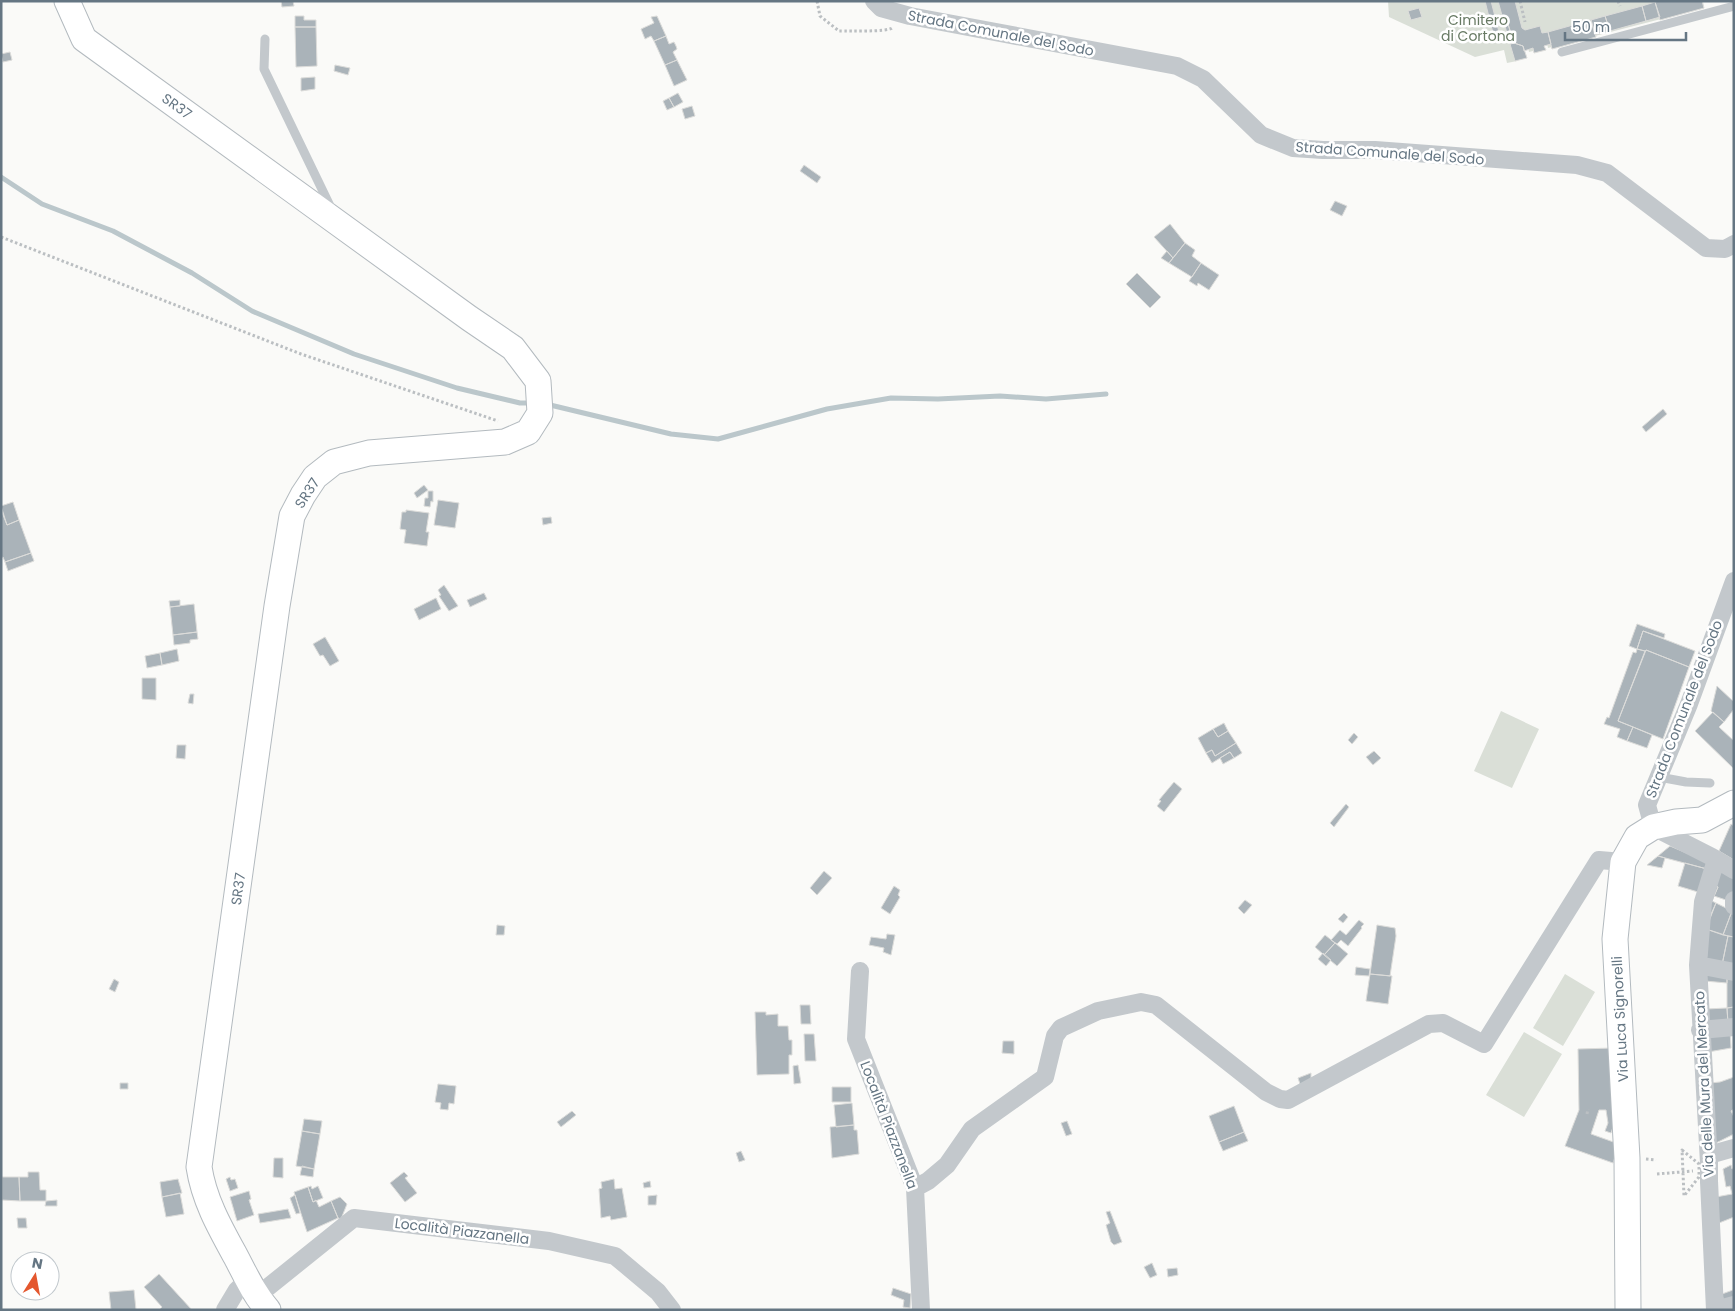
<svg xmlns="http://www.w3.org/2000/svg" width="1735" height="1311" font-family="Poppins,sans-serif">
<style>
.green{fill:#dadfd7}
.lines{fill:none;stroke-linecap:round;stroke-linejoin:round}
.stream{stroke:#bbc7cb;stroke-width:5}
.building{fill:#aab3b9;stroke:#dcdcda}
.secondary-casing{stroke:#b3babf;stroke-width:27}
.path{stroke:#bbbfc2;stroke-width:3;stroke-dasharray:2.5 2.5;stroke-linecap:butt}
.lane{stroke:#c3c8cc;stroke-width:9}
.street{stroke:#c3c8cc;stroke-width:18}
.secondary{stroke:#fff;stroke-width:25}
.street-bridge{stroke:#c3c8cc;stroke-width:18}
.labels{text-anchor:middle;dominant-baseline:central;stroke-width:5;stroke-linejoin:round;paint-order:stroke}
.park-label{font-size:14px;fill:#687a64;stroke:#fff}
.street-label{font-size:14px;fill:#657683;stroke:#fff}
</style>
<rect width="100%" height="100%" fill="#fafaf8"/>
<path class="green" d="M1388,1H1706L1703,2L1704,8L1548,48L1547,43L1541,49L1529,52L1528,48L1515,52L1517,61L1507,63L1504,50L1475,57L1389,17Z
M1501,711L1539,729L1512,788L1474,771Z
M1565,974L1595,992L1563,1046L1533,1028Z
M1524,1032L1562,1054L1524,1117L1486,1095Z"/>
<g class="lines">
<path class="stream" d="M1,177L42,204L113,231L192,273L252,311L354,354L457,388L520,403H533
M546,404L671,434L718,439L827,409L891,398L938,399L1000,396L1046,399L1106,394"/>
</g>
<path class="building" d="M281,1H293L294,6L282,7Z
M1485,1H1491L1501,40L1495,41Z
M1498,1H1515L1522,28L1525,30L1540,26L1542,33L1548,32L1551,44L1544,46L1546,50L1534,53L1533,48L1524,51L1523,46L1514,43L1506,18L1503,19Z
M1659,1H1702L1704,8L1660,20L1655,2Z
M1655,2L1660,17L1646,21L1642,6Z
M1642,6L1646,21L1610,31L1605,16Z
M1419,8L1422,17L1411,20L1408,11Z
M295,16H304V20H316V27H295Z
M657,16L666,36L654,41L651,36L645,39L641,29L654,23L651,17Z
M1605,16L1610,31L1595,35L1591,20Z
M1506,18L1514,43L1510,44L1503,19Z
M1591,20L1596,37L1552,49L1548,32Z
M295,27H316L317,66L296,67Z
M666,36L669,44L674,42L676,46L677,49L673,52L677,60L665,65L654,41Z
M1514,43L1523,46L1527,58L1515,61L1510,44Z
M10,52L12,60L3,62L1,54Z
M677,60L687,80L674,86L665,65Z
M335,65L350,68L348,75L334,71Z
M315,77V89L301,91V78Z
M678,93L683,102L674,107L669,98Z
M669,98L674,107L667,110L663,101Z
M692,106L695,116L685,119L682,109Z
M804,165L821,177L817,183L800,171Z
M1335,201L1347,206L1342,216L1330,210Z
M1170,224L1185,243L1173,258L1154,237Z
M1185,243L1195,250L1192,256L1201,263L1192,277L1169,263Z
M1167,251L1173,258L1169,263L1161,258Z
M1201,263L1219,275L1209,290L1198,283L1197,286L1189,281Z
M1137,273L1161,297L1150,308L1126,284Z
M1663,409L1667,414L1646,432L1642,427Z
M424,485L428,490L417,498L414,493Z
M428,491H433V502L431,501L430,507L424,506L425,498H428Z
M438,500L459,503L455,528L434,525Z
M13,502L19,520L7,525L1,506Z
M1,510L7,525L19,520L31,553L5,562L3,557L1,558Z
M406,510L429,513L426,532H429L427,546L404,543L406,530L400,529L402,512H406Z
M551,517L552,523L543,525L542,518Z
M31,553L34,561L8,571L5,562Z
M444,585L458,606L449,611L439,596L441,595L438,590Z
M484,593L487,599L470,607L467,600Z
M436,598L441,609L419,620L414,609Z
M180,600V606L170,607L169,601Z
M194,604L197,632L173,635L170,607Z
M1637,624L1665,634L1664,638L1643,631L1637,649L1629,646Z
M1643,631L1695,651L1689,667L1646,650L1645,651L1637,649Z
M197,632L198,639L190,640V643L174,645L173,635Z
M325,637L339,661L330,666L323,655L320,656L313,644Z
M177,649L179,661L162,665L160,653Z
M1637,649L1645,651L1618,721L1633,727L1627,741L1617,737L1620,729L1604,724L1607,717L1609,718L1633,652L1636,653Z
M1646,650L1689,667L1663,739L1618,721Z
M160,653L162,665L147,668L145,656Z
M142,678H156V700L142,699Z
M1717,686L1734,702V709L1724,722L1711,711Z
M190,694H194L193,704L188,703Z
M1713,712L1724,722L1719,727L1734,741V769L1695,731Z
M1224,723L1228,731L1218,737L1213,729Z
M1633,727L1652,735L1647,748L1627,741Z
M1213,729L1218,737L1228,731L1236,743L1215,756L1212,750L1206,753L1198,738Z
M1354,733L1358,737L1352,744L1348,740Z
M1236,743L1242,753L1234,758L1230,752L1212,763L1206,753L1212,750L1215,756Z
M177,745H186L185,759L176,758Z
M1374,751L1381,758L1373,765L1366,757Z
M1230,752L1234,758L1223,764L1220,758Z
M1174,782L1182,789L1164,812L1157,806L1161,801L1159,800Z
M1346,804L1349,807L1334,827L1330,823Z
M1731,824L1734,826V860L1719,851Z
M1670,846L1710,863L1707,869L1658,856Z
M1658,856L1665,858L1662,868L1647,865Z
M1685,863L1707,869L1698,892L1678,886Z
M1720,868L1734,876V892L1729,901L1714,896L1718,887L1713,883Z
M824,871L832,878L817,895L810,888Z
M1713,883L1718,887L1712,901L1716,903L1711,914L1705,913Z
M894,886L900,890L898,895L900,897L890,914L881,908Z
M1245,900L1252,905L1244,914L1238,908Z
M1716,903L1732,911L1723,935L1706,929Z
M1732,911L1734,912V937L1723,935Z
M1344,913L1348,917L1343,923L1338,919Z
M1359,920L1364,924L1361,927L1362,928L1348,946L1341,940L1337,944L1331,940L1340,930L1346,935Z
M497,925L505,926L504,935H496Z
M1377,925L1395,928L1396,936L1390,976L1370,974Z
M1706,929L1728,936L1722,965L1701,961Z
M887,934L895,935L891,955L883,952L884,948L869,945L871,937L886,939Z
M1325,935L1335,943L1324,955L1315,947Z
M1728,936L1734,937V968L1722,965Z
M1335,943L1348,954L1337,966L1324,955Z
M1323,953L1331,960L1326,966L1318,959Z
M1356,967L1370,969L1369,976L1355,975Z
M1706,972L1727,974V983L1705,981Z
M1370,974L1392,976L1388,1004L1366,1001Z
M1727,974L1734,975V1007L1727,1008Z
M114,979L119,982L115,992L109,989Z
M800,1005H810L811,1024H801Z
M1734,1007V1023L1728,1024L1727,1008Z
M1727,1008L1728,1024L1706,1028V1009Z
M755,1012H766V1015L778,1014V1026H788L789,1040H792V1055H789V1074L757,1075Z
M1730,1030L1731,1048L1708,1052L1706,1033Z
M804,1034H814L816,1061H805Z
M1003,1041H1014V1054L1002,1053Z
M1613,1048L1614,1124L1611,1133L1605,1131L1608,1123L1606,1110H1599L1591,1134L1619,1144L1613,1163L1565,1146L1579,1110L1578,1049Z
M798,1065L801,1083L794,1084L793,1066Z
M1311,1073V1082L1301,1087L1298,1078Z
M1734,1077V1109L1731,1111L1734,1117V1134L1714,1144L1710,1083L1720,1082Z
M120,1083H128V1089H120Z
M438,1084L456,1086L454,1104L449,1103L448,1110L440,1109L441,1103L435,1102Z
M832,1087H851V1102H832Z
M852,1103L854,1125L836,1127L834,1105Z
M1234,1106L1244,1132L1219,1142L1209,1116Z
M572,1111L576,1115L561,1127L557,1122Z
M304,1119L322,1121L320,1134L302,1131Z
M1067,1121L1072,1134L1066,1136L1061,1123Z
M854,1125V1130H857L859,1154L832,1158L830,1127Z
M302,1131L320,1134L314,1169L296,1166Z
M1244,1132L1248,1141L1223,1151L1219,1142Z
M741,1151L745,1160L739,1162L736,1153Z
M274,1158H283V1178L273,1177Z
M1731,1165L1732,1169L1734,1168V1217L1719,1223L1716,1197L1732,1194L1730,1186L1726,1187L1723,1169Z
M302,1166L314,1169L313,1177L300,1175Z
M28,1172H39L40,1190H46V1201H20L19,1177H28Z
M404,1172L408,1176L405,1178L417,1193L405,1202L390,1183Z
M2,1177H19L20,1201L2,1200Z
M230,1177L231,1180L235,1179L238,1188L230,1191L226,1179Z
M178,1179L182,1193L162,1197L160,1182Z
M614,1179L615,1189L622,1188L627,1217L611,1220L610,1216L601,1218L599,1189L602,1188L601,1182Z
M650,1181L651,1187L644,1188L643,1183Z
M311,1186L312,1189L318,1186L323,1198L313,1202L308,1187Z
M308,1187L313,1202L316,1200L319,1207L331,1201L338,1218L307,1232L294,1192Z
M249,1191L251,1199L249,1200L254,1215L237,1221L230,1197Z
M180,1193L184,1214L166,1217L162,1197Z
M295,1195L300,1213L296,1214L290,1198Z
M657,1195L656,1205H648V1196Z
M340,1197L347,1204L341,1219L338,1218L331,1201Z
M57,1200V1206H45L46,1201Z
M288,1209L291,1218L260,1223L258,1214Z
M1110,1211L1122,1242L1114,1245L1111,1242L1106,1225L1110,1223L1106,1212Z
M17,1218H26L27,1228H18Z
M1152,1263L1157,1275L1150,1278L1144,1267Z
M1177,1268L1178,1275L1168,1277L1167,1269Z
M159,1274L192,1310H159L162,1307L144,1287Z
M893,1288L911,1294L910,1308L903,1307L904,1300L891,1295Z
M134,1290L136,1310H111L109,1292Z
M1733,1290L1734,1299L1724,1303L1722,1294Z"/>
<g class="lines">
<g class="secondary-casing">
<path id="secondary" d="M67,1L84,39L469,318L513,348L538,381L540,413L528,432L505,442L369,453L334,462L315,477L303,495L292,516L277,606L199,1167C204,1200 220,1228 236,1257C246,1276 254,1294 268,1310
M1628,1310L1627,1158L1615,939L1623,862L1637,837L1653,827L1676,822L1702,820L1734,803"/>
</g>
<path class="path" d="M817,1L820,16L839,31C849,31 887,32 892,28
M1520,1L1525,22
M1618,1L1620,6
M1,237L301,354L498,421
M1587,1114L1588,1109
M1682,1150L1699,1164V1177L1684,1196Z
M1646,1159L1656,1160
M1657,1174L1693,1171"/>
<path class="lane" d="M265,39L264,69L332,210
M1562,52L1734,6
M1659,777L1686,782L1710,783"/>
<path class="street" d="M874,1L881,8L910,16L1177,66L1203,79L1261,135L1293,148L1323,150H1375L1577,165L1607,173L1706,248L1725,249L1734,244
M1734,581L1689,704L1647,805L1653,827L1712,857L1734,870
M1734,900V906
M1698,965L1734,972
M860,971L856,1039L915,1188L921,1310
M1700,1030L1734,1027
M1709,1155L1734,1148
M1709,1163L1698,965L1703,902L1716,860
M1709,1181L1715,1310
M915,1188L928,1181L947,1165L972,1129L1045,1077L1055,1036L1061,1028L1098,1011L1141,1002L1156,1005L1266,1092L1280,1099L1288,1100L1429,1024L1443,1023L1484,1044L1599,860L1623,862
M257,1296L354,1218L549,1241L615,1256L658,1292L672,1310
M225,1310L237,1290L248,1279
M1715,1310L1734,1305"/>
<use href="#secondary" class="secondary"/>
<path class="street-bridge" d="M1709,1163V1181"/>
</g>
<g class="labels">
<g class="park-label">
<text x="1478" y="20">Cimitero<tspan x="1478" dy="16">di Cortona</tspan></text>
</g>
<g class="street-label">
<text transform="translate(1001 33) rotate(11)">Strada Comunale del Sodo</text>
<text transform="translate(177 106) rotate(36)">SR37</text>
<text transform="translate(1390 153) rotate(4)">Strada Comunale del Sodo</text>
<text transform="translate(307 493) rotate(-57)">SR37</text>
<text transform="translate(1684 709) rotate(-69)">Strada Comunale del Sodo</text>
<text transform="translate(238 889) rotate(-82)">SR37</text>
<text transform="translate(1620 1019) rotate(-93)">Via Luca Signorelli</text>
<text transform="translate(1704 1084) rotate(-93)">Via delle Mura del Mercato</text>
<text transform="translate(889 1125) rotate(69)">Località Piazzanella</text>
<text transform="translate(462 1231) rotate(7)">Località Piazzanella</text>
</g>
</g>
<rect width="1735" height="1311" fill="none" stroke="#657683" stroke-width="5"/>
<g transform="translate(35 1276) rotate(11)"><circle r="24" fill="#ffffff" stroke="#c1c8cd"/>
<path d="M0-4L9 19L0 12L-9 19Z" fill="#e4572e"/>
<text y="-8" font-size="14" font-weight="bold" text-anchor="middle" fill="#657683">N</text>
</g>
<path d="M1565 32v8h121v-8" fill="none" stroke="#657683" stroke-width="2.5"/>
<text x="1572" y="32" font-size="15" fill="#657683" stroke="#ffffff" stroke-width="4" paint-order="stroke">50 m</text>
</svg>
